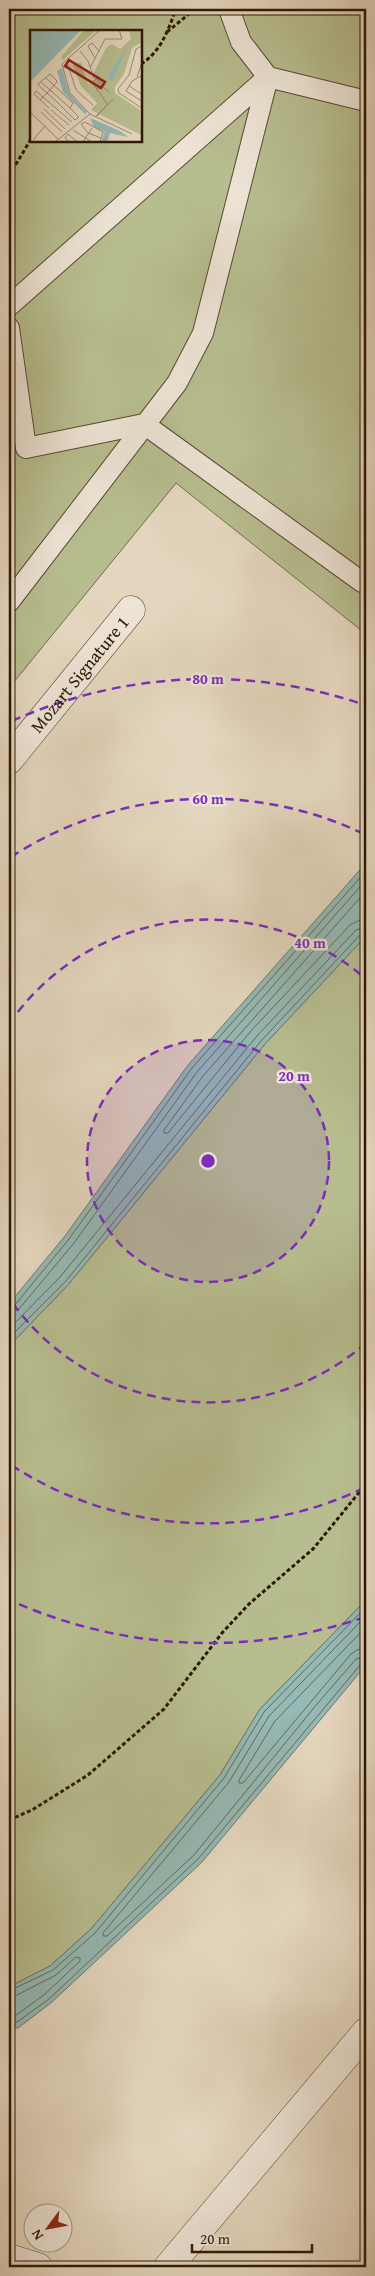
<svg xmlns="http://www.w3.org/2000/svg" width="375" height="2276" font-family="'Gentium Book Plus',serif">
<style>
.green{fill:#b7bd8f;stroke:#726b4a;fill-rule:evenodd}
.water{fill:#95b9b4;stroke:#6b796e}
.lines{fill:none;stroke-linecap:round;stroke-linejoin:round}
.shore{stroke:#61695c;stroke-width:1}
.service-casing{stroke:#5b4832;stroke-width:22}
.minor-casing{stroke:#5b4832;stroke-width:29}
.path{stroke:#2d1904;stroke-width:3;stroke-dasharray:4 2.5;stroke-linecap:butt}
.service{stroke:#ede4d5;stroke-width:20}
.minor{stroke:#ede4d5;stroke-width:28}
.ring{fill:none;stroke:#7b2cbf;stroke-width:2.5;stroke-dasharray:9 6}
.labels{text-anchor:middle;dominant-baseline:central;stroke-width:5;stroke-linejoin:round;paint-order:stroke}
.street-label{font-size:18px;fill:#2d1904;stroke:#ede4d5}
.inset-road{fill:none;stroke:#9b8a74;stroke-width:1}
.view{fill:#8f2418;fill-opacity:0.15;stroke:#8f2418;stroke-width:2.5}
.inset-edge{fill:none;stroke:#2d1904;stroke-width:2.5}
.centre{fill:#7b2cbf;stroke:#ede4d5;stroke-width:2.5}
.ring-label{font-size:15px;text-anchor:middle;font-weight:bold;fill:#7b2cbf;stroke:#ede4d5;stroke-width:5;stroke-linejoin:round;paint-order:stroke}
</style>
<rect width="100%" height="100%" fill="#e4d6be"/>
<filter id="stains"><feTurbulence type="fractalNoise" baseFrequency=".004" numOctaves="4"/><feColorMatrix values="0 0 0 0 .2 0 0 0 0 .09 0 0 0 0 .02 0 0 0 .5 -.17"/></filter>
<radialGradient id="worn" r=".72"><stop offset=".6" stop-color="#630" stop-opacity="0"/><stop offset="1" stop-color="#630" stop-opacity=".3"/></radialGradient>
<path class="green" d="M9,9H366V634L176,483L9,688ZM31,31H141V141H31Z
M366,936V1600L260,1709L220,1775L91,1929L50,1966L9,1987V1346L68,1285L265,1044Z"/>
<path class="water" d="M366,863V936L265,1044L68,1285L9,1346V1304L65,1236L188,1065Z
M366,1600V1665L202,1862L52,2002L18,2028L9,2027V1987L50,1966L91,1929L220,1775L260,1709Z"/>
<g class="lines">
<path class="shore" d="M366,891L203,1076L164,1130V1133H168L250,1032L350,925L358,921L366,919
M9,1307L15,1305L69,1239L192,1068L366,871
M9,1313L19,1309L74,1243L197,1072L366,880
M9,1329L60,1277L256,1037L356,930L366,927
M9,1338L65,1282L261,1041L360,935L366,933
M366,1616L269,1716L229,1782L103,1933V1936H107L194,1855L317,1704L356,1659L366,1656
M366,1627L275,1721L239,1780V1783H243L351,1654L357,1650L366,1648
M9,1991L53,1970L95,1933L224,1778L264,1712L366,1607
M9,1997L15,1996L56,1975L76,1957L80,1958V1961L45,1994L15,2016H9
M9,2022H17L49,1999L198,1859L361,1664L366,1662"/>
<g class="service-casing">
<path id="service" d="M229,9L241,42L268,77L366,101
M9,306L268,77
M9,328L26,448L144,424L362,582H366
M9,602L177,383L203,333L268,77"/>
</g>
<g class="minor-casing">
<g id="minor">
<path id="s1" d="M9,760L131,610"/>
<path d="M9,2258L38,2267"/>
<path d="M168,2267L366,2032"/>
</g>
</g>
<path class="path" d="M167,32L195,9
M141,64C161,52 168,30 176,9
M9,176L31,139
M9,1820L32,1810L88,1775L164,1709L222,1633L249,1604L313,1549L366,1484"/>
<use href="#service" class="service"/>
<use href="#minor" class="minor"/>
</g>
<circle cx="208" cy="1161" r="121" fill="#7b2cbf" fill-opacity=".12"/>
<g class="ring">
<circle cx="208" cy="1161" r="121"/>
<path d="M366 1343A241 241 0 0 1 9 1298M9 1024A241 241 0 0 1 366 979"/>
<path d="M364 1488A362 362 0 0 1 11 1465M11 857A362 362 0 0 1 364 834"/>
<path d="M365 1617A482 482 0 0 1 12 1601M12 721A482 482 0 0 1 365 705"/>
</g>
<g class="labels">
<g class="street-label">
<text stroke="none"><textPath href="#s1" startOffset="111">Mozart Signature 1</textPath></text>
</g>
</g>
<g transform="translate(30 30)">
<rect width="112" height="112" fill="#e4d6be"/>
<path d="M54,0H66L33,30L31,27ZM99,0H112V12L102,18L94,44L85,57V63L110,80L111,105L61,80L67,73L51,56L43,35L51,32L57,52L61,57L59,53L65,50L64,42L76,18L82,14L90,19L101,9Z" fill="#b7bd8f"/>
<path d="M0,0H51L0,52ZM97,17L83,50L78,52L79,44ZM32,38L39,63L57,82L55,84L33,62L27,41ZM60,88L90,101L98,107L80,103L77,112H71L75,102L64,97Z" fill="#95b9b4"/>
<path class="inset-road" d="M50,21L58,31L64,48M65,28L58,16L62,13L69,21M37,32L46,60L63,75M60,38L75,9H92L89,0M113,45L102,51L96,61L113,72M107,47L113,29M16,48L43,73L40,78M71,56L67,48L62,52L78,75M99,56L113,65M66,60L72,56L80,63M89,63L88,59L99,45L106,19L113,15M89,63L113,79M10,70L20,60L24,55L27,52V51L20,44L8,54V55L17,63L27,72L45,90L48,88V86L40,78L20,60L11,52M19,78L4,64L6,61L42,92M14,79L35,99M21,80L39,95M0,82L28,109M11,82L32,102M60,84L40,63L32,34L70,0M66,86L83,69L67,86M43,100L62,112M3,110L15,96M25,112L60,84L102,104M39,112L35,108L38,104L47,112M53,112L62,98M70,112L73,103V102L55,92L51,94L58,103L71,108"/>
<path class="view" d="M39,30L75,52L71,58L35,36Z"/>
<rect width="112" height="112" class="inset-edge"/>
</g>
<circle cx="208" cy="1161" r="8" class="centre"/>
<g class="ring-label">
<text x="208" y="684">80 m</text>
<text x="208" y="804">60 m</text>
<text x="310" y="948">40 m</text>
<text x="294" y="1081">20 m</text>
</g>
<rect width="375" height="2276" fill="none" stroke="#e4d6be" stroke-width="30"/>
<rect x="10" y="10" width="355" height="2256" fill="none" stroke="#2d1904" stroke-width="2.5"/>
<rect x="15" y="15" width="345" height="2246" fill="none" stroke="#2d1904"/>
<g transform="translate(48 2228) rotate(238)"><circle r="24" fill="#ede4d5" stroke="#a09381"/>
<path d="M0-4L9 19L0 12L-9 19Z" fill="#8f2418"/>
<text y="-8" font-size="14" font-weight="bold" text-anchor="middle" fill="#2d1904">N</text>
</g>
<path d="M192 2244v8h120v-8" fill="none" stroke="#2d1904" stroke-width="2.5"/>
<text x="200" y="2244" font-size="15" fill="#2d1904" stroke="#ede4d5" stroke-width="4" paint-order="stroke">20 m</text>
<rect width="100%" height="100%" filter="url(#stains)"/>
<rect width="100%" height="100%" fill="url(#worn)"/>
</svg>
